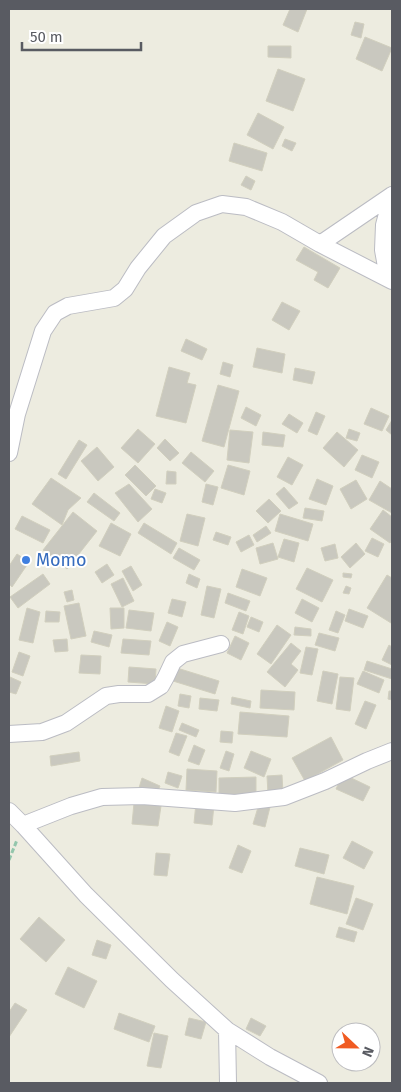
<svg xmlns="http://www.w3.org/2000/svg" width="401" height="1092" font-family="'Fira Sans',sans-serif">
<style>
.building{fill:#c9c8bf;stroke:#d1cfbe}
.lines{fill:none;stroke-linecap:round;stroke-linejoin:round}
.street-casing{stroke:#bbbcc3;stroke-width:18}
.path{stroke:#93c6ac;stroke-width:3;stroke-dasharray:5 2.5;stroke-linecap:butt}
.street{stroke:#fff;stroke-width:16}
.shop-dot{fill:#3f7fe0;stroke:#fff;stroke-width:2}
.labels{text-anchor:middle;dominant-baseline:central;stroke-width:4;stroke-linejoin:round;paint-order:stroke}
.shop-label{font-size:18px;fill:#366cbe;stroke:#fff;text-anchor:start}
</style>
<rect width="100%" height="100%" fill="#edece0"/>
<path class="building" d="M290,9H307L298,32L283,25Z
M355,22L364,24L361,38L351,35Z
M365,37L392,48L382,71L356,59Z
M268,46H291V58L268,57Z
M278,69L305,79L293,111L266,101Z
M258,113L284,127L273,149L247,135Z
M285,139L296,143L292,151L282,146Z
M234,143L267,153L262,171L229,161Z
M246,176L255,181L251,190L241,185Z
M304,247L340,268L328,288L314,280L318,272L296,260Z
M282,302L300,311L289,330L272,320Z
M186,339L207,349L202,360L181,351Z
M257,348L285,354L282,373L253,367Z
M223,362L233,365L230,377L220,374Z
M169,367L190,373L187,383L196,385L186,423L156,416Z
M295,368L315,372L312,384L293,380Z
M218,385L239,391L224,447L202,441Z
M246,407L261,415L256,426L241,418Z
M371,408L389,416L382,431L364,424Z
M316,412L325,416L317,435L308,431Z
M289,414L303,423L297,433L282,424Z
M392,420V435L386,430Z
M138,429L155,444L138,463L121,448Z
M349,429L360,433L357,441L346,438Z
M230,430L253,432L249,463L227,460Z
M263,432L285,435L283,447L262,445Z
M337,432L358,450L344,467L323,448Z
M165,439L179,453L170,461L157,448Z
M79,440L87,445L66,479L58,474Z
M97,447L114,467L98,481L81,461Z
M191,452L214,471L205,482L182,463Z
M362,455L379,462L372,478L355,470Z
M288,457L303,465L292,485L277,477Z
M135,465L156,486L146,496L125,475Z
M228,465L250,471L244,495L221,488Z
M167,471L176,472V484H166Z
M51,478L81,498L68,510L62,525L32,504Z
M317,479L333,486L326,505L309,499Z
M356,480L367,499L351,509L340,489Z
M380,481L392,489V513L369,500Z
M129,484L152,509L138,522L115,493Z
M206,484L218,487L213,505L202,502Z
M284,487L298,503L289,509L276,494Z
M155,489L166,493L162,503L151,499Z
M94,493L120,513L114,521L87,502Z
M269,499L281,511L268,523L256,511Z
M305,508L324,511L322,521L303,518Z
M383,510L392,517V540L390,543L370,529Z
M73,512L97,531L67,569L43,550Z
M187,514L205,518L198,546L180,541Z
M280,514L313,524L308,541L275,531Z
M22,516L50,530L43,543L15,529Z
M111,523L131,534L120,556L99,546Z
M144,523L177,543L171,554L138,533Z
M266,526L271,533L257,542L253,535Z
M216,532L231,537L228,545L213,540Z
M249,535L254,545L241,552L236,542Z
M372,538L384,544L378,557L365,551Z
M284,539L299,543L294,562L278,557Z
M273,543L278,559L260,564L256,548Z
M356,543L365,554L350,568L341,557Z
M335,544L338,558L325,561L321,548Z
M179,548L200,560L194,570L173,558Z
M17,554L29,562L12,587L9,584V566Z
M107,564L114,575L102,583L95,572Z
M131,566L142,585L133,591L122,571Z
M307,568L333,580L322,602L296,589Z
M242,569L267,578L260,596L236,587Z
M343,573L352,574L351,578L343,577Z
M43,574L50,584L18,608L10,597Z
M189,574L200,579L197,588L186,583Z
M387,575L392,578V620L391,623L367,608Z
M123,578L134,601L122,607L111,584Z
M207,586L221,589L214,618L201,615Z
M346,586L351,588L349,594L343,593Z
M72,590L74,600L67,602L64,592Z
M228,593L250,601L246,611L225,603Z
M172,599L186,602L182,617L168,613Z
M302,599L319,608L312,622L295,613Z
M79,603L86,636L71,639L64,606Z
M27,608L40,612L33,643L19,640Z
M110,608H124V628L111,629Z
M349,609L368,616L363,628L345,621Z
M129,610L154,613L151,631L126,628Z
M46,611L60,612L59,622H45Z
M336,611L345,615L338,633L329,630Z
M239,612L249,616L243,634L232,630Z
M251,617L263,622L259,632L247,627Z
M167,622L178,627L170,646L159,641Z
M277,625L291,635L271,664L257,654Z
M295,627L311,629V636L294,635Z
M94,631L112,635L109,647L91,642Z
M319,633L339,638L335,651L315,645Z
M235,636L249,643L241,660L227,653Z
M67,639L68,651L55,652L53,640Z
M123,639L151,641L149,655L121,653Z
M291,643L301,651L291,664L298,670L285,687L267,672Z
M389,645L392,647V665L382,660Z
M306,647L318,649L312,675L300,673Z
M19,652L30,656L23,676L12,672Z
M81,655L101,656L100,674L79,673Z
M367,661L392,669V679L364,670Z
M129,667L156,669L155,684L128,682Z
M177,668L219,681L215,694L173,681Z
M323,671L338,674L332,704L317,701Z
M363,671L384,680L379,693L357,684Z
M10,677L21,682L16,694L9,692Z
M340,677L354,678L350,711L336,709Z
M261,690L295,692L294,710L260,708Z
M389,691H392V700L388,699Z
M180,694L191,696L189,708L178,706Z
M232,697L251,701L250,708L231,704Z
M200,698L219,700L217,711L199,709Z
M365,701L376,705L366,729L355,724Z
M166,706L179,711L172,732L159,728Z
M240,712L289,716L287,737L238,734Z
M182,723L199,730L196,737L179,730Z
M221,731L233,732L232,743L220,742Z
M176,733L187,736L179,756L169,752Z
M331,737L343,760L305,781L292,758Z
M194,745L205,750L199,765L188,761Z
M226,751L234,754L229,771L220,768Z
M251,751L271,759L264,777L244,768Z
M79,752L80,761L51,766L50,756Z
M187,769L217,771L216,792L186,790Z
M168,772L182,776L178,788L165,783Z
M343,774L370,787L363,801L336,789Z
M282,775L283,793L268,794L267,776Z
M256,777V796H219V778Z
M142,778L160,786L156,795L139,788Z
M134,803L161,806L158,826L132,824Z
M196,803L214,805L212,825L194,823Z
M259,804L270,807L265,827L253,824Z
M352,841L373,852L364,869L343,858Z
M238,845L251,851L242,873L229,868Z
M300,848L329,855L324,874L295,866Z
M156,853L170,854L167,876L154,875Z
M317,877L354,886L347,914L310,904Z
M356,898L373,904L363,930L346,924Z
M39,917L65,940L46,962L20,939Z
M339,927L357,932L354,942L336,937Z
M97,940L111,945L106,959L92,955Z
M68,967L97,981L84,1008L55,994Z
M15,1003L27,1010L9,1037V1012Z
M119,1013L155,1026L149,1042L114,1029Z
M189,1018L206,1022L201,1039L185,1035Z
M251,1018L266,1026L260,1036L246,1029Z
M154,1033L168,1036L161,1068L147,1066Z"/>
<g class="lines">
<g class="street-casing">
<path id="street" d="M320,244L392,195
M388,278L383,250L384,225L392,195
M9,453L17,414L43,331L55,313L68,306L114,298L125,289L138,268L164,236L196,213L222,204L246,207L282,222L320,244L392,281
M9,734L42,732L66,723L106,696L119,694H148L161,686L166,677L173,662L183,654L221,644
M9,811L23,825L86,895L172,980L227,1030L270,1057L319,1083
M23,825L71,806L102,797L142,796L235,803L284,797L325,781L367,761L392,751
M227,1030L228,1083"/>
</g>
<path class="path" d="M9,860L17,840"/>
<use href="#street" class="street"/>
</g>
<circle class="shop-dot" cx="26" cy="560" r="5"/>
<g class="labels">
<g class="shop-label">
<text x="36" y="560">Momo</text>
</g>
</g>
<rect width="401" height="1092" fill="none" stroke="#595b62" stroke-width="20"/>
<g transform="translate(356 1047) rotate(112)"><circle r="24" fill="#ffffff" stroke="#bdbdc0"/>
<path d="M0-4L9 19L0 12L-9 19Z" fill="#f05b22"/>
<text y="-8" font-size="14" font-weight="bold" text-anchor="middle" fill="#595b62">N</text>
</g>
<path d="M22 42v8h119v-8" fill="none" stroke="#595b62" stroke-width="2.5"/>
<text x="30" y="42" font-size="15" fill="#595b62" stroke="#ffffff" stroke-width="4" paint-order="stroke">50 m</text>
</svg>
